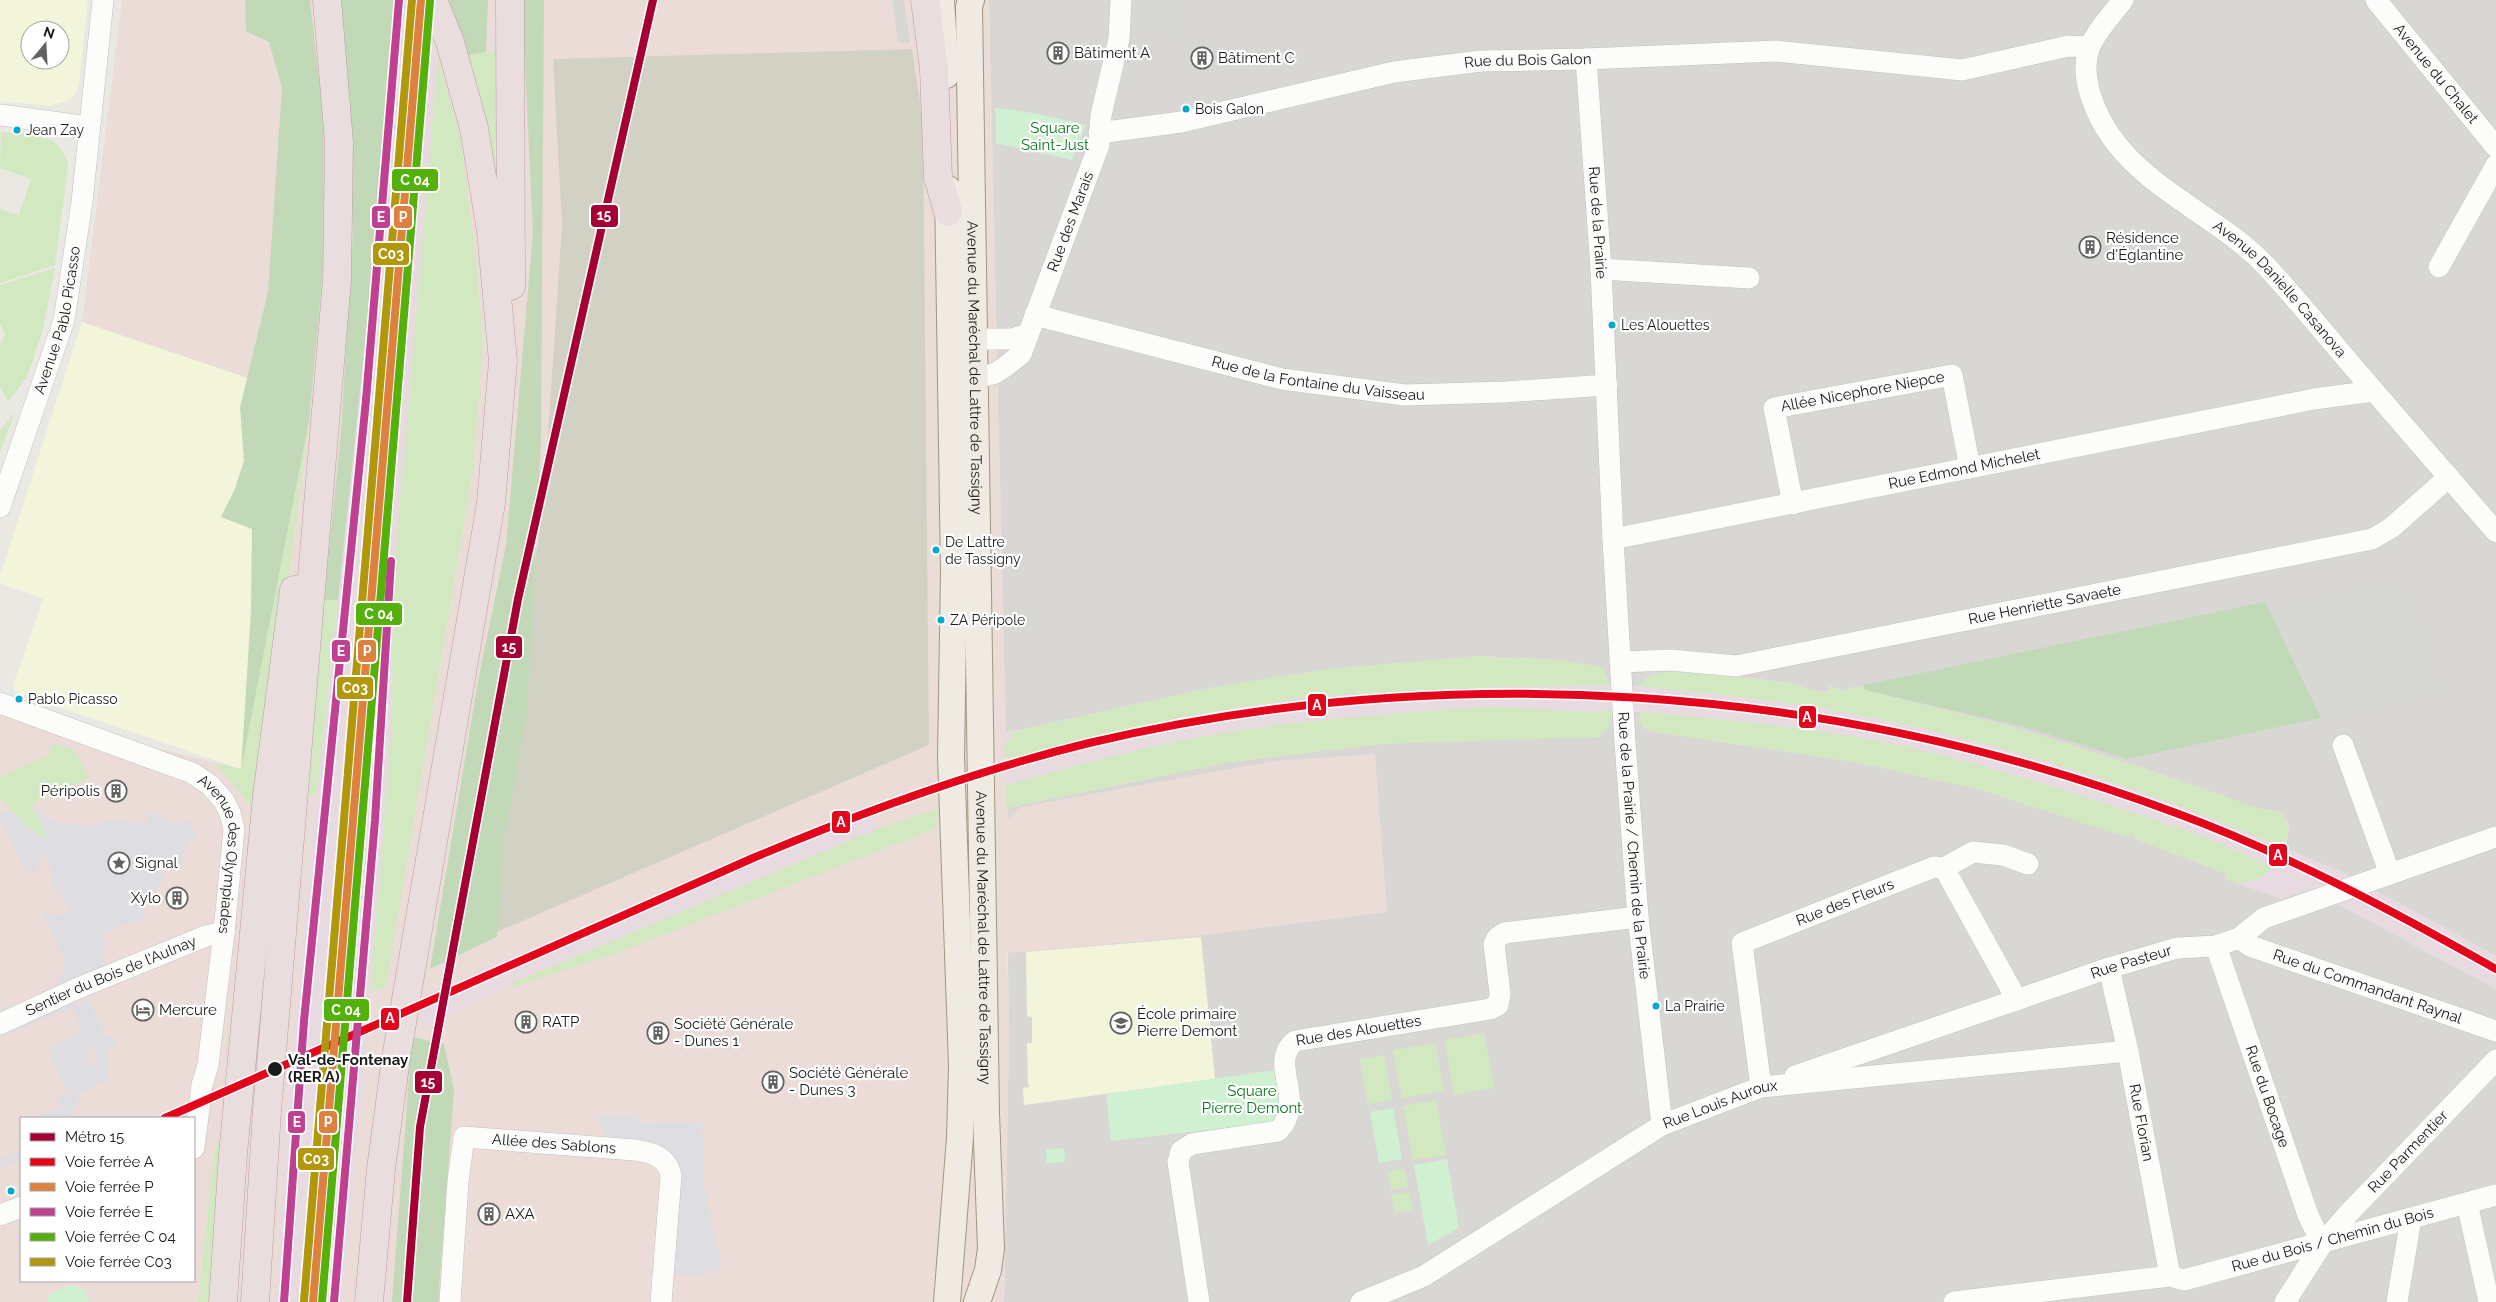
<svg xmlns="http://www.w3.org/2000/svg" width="2496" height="1302" font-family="Raleway,sans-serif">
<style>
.residential{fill:#d8d7d4}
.commercial{fill:#ecdcd7;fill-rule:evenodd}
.industrial{fill:#e7dbe1}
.education{fill:#f3f5db;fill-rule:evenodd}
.construction{fill:#d2d2c4}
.grass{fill:#d2e8c0}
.forest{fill:#c1d9b7}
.park{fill:#cff1d2}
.parking{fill:#d7d7d4}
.plaza{fill:#dedde2;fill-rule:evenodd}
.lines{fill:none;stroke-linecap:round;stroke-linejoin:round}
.minor-casing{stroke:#c1c1be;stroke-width:22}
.major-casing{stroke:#9e9780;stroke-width:28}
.highway-casing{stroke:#be9ba2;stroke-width:29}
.minor{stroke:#fcfcfb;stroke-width:21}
.major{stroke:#efebe2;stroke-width:26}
.highway{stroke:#e9ddde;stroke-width:28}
.rail-1-casing{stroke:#fff;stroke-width:11}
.rail-2-casing{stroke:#fff;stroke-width:11}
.rail-3-casing{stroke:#fff;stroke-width:11}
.rail-4-casing{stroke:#fff;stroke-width:11}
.rail-5-casing{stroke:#fff;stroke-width:11}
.rail-1{stroke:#e3051c;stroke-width:8}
.rail-2{stroke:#dc823e;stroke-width:8}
.rail-3{stroke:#c04191;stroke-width:8}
.rail-4{stroke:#54b00b;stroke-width:8}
.rail-5{stroke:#b1970b;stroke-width:8}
.metro-1-casing{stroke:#fff;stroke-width:11}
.metro-1{stroke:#a50034;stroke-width:8}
.bus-dot{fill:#00a9ce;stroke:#fff;stroke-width:2}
.stop-dot{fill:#1a1a1a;stroke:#fff;stroke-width:2}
.labels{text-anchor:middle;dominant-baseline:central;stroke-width:4.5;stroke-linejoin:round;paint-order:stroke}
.bus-label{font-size:14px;fill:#1a1a1a;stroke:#fff;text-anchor:start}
.poi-label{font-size:15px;fill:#1a1a1a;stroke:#fff;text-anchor:start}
.street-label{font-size:15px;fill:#1a1a1a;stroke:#fff}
.park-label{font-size:15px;fill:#0b761c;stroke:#fff}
.stop-label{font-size:15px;font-weight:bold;fill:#1a1a1a;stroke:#fff;text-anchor:start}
.line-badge{stroke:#fff;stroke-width:2}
.badge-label{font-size:14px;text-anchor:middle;font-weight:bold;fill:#fff}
</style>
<rect width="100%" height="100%" fill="#e9e8e2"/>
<path class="residential" d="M989,0H2496V956L2342,872L2284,848L2289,830L2280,812L2257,808L2143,768L2010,726L1865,690L1863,685L1842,690L1829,686L1830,690L1819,692L1789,683L1683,670L1653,674L1637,686L1610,685L1601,667L1557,660L1479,656L1219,686L1004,733Z
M1613,710L1640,712L1643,728L1656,732L1855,762L1978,789L2133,833L2227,874L2226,879L2282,899L2310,889L2496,989V1302H1004L1009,1034L1006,808L1230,762L1381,744L1609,728Z"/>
<path class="commercial" d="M122,0H989L1008,819L1020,807L1274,761L1375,754L1387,912L1198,936L1007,953L1009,1034L1004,1302H0V709L241,769L283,391L82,322ZM21,1118H194V1281H21Z"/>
<path class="industrial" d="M394,0H414L438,57L394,575L391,738L364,1074L342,1302H276L286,1113L322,732L377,228Z
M1479,656L1557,660L1602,667L1610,685L1637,686L1653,674L1746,677L1789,683L1819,692L1829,691L1828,686L1842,690L1863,685L1865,690L2010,726L2143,768L2257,808L2280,812L2288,821L2289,830L2285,848L2342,872L2496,956V989L2310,889L2282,899L2226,879L2227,874L2135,839L2133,833L2123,836L1978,789L1855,762L1656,732L1643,728L1639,721L1640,712L1613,710L1609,728L1381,744L1230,762L1006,808L1004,733L1219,686L1328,669Z
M867,804L877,829L510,984L418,1029L424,995Z"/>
<path class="education" d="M0,0H88L79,84L75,94L67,101L50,106L0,101ZM30,30H60V60H30Z
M82,322L283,390L241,769L15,692L13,686L43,599L0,583V576Z
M1201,937L1215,1079L1024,1105L1023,1088L1030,1087L1028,1084L1027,1043H1032V1017L1027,1016L1026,952Z"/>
<path class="construction" d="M912,49L923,122L929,745L476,941L543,509L562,225L553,59Z"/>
<path class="grass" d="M497,51L495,172L467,55Z
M438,57L461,141L476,262L483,342L473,470L386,986L370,993L391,738L394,575Z
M1,132C28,135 63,132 68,166L55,265L0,283V209L19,215L31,179L0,168Z
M55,268L43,329L27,377L8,402L0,386V344L5,334L0,324V285Z
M15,412L0,452V431Z
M309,421L258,814L213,762L241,769Z
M324,600H338L317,794L308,796Z
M1479,656L1557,660L1602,667L1610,685C1483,688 1358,688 1233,708C1156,720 1081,743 1005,759L1004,746L1015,731L1219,686L1328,669Z
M1683,670L1789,683L1819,692L1829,691L1828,686L1842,690L1863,685L1865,690L2010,726L2143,768L2257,808L2280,812C2291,825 2288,833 2284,848C2132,783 1971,732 1807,706C1750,697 1694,692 1637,686L1653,674Z
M1493,707L1592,712L1613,710L1609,728L1600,737L1381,744L1230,762L1006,808V785C1072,766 1139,748 1207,736C1302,719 1398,713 1493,707Z
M1640,712C1735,720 1831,729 1924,751C1988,766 2050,786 2113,806C2166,824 2221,840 2271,868C2260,882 2241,885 2226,879L2227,874L2135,839L2133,833L2123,836L1978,789L1855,762L1656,732L1643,728L1639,721Z
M53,743L75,750L89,778L32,804L49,840L29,829L0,797V777L49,755Z
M938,808L935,829L612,955L513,987L510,984L877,829Z
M1484,1033L1494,1088L1454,1095L1445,1040Z
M1435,1043L1444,1091L1402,1098L1393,1050Z
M1384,1055L1392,1100L1368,1104L1360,1059Z
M1436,1100L1446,1155L1413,1160L1403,1106Z
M215,1145H225L209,1302H198Z
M1404,1169L1408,1187L1391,1190L1388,1171Z
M1409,1192L1413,1210L1395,1213L1391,1195Z"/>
<path class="forest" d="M245,0H310L324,125L323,269L309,421L241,769L251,610L252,529L221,517L234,491L244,461L240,407L268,292L282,88L269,42L246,31Z
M340,0H394L377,228L338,600H324L341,433L353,232L347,73Z
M448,0H488L486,52L467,55Z
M522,0H544L541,442L527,713L504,840L497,937L430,969L478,681L506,545L533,233Z
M2265,602L2321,718L2127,759L2025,727L1865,690L1863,685Z
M412,1037L444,1044L454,1090L438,1302H392Z"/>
<path class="park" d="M995,108L1033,113L1086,125L1072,160L996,143Z
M1276,1070C1279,1090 1287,1109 1269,1123L1111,1141L1106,1094Z
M1393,1108L1402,1159L1379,1163L1370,1112Z
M1064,1148L1065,1162L1047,1163L1046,1150Z
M1447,1159L1459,1228L1428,1245L1414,1165Z
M72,1285L85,1290L90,1302H47L50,1294Z"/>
<path class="parking" d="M892,0H904L910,43L898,42Z
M1133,0H1163L1182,5L1175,33L1132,22Z
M2395,586L2428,651L2419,656L2438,691L2321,718L2271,611Z"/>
<path class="plaza" d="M31,804L57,823L90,826L118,819L144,825L151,811L176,824L189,819L197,837L186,843L184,864L168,862L157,889L141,901L146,916L106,933L103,966L58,986L57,982L64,969L63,966L66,965L43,913L65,915L71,908L53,886L48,857L39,856L38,871L26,873L3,822L0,823V814L12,811L29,829L48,840Z
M50,989L56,1010L72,1003L74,1006L88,1000L106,1036L115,1039L116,1046L106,1047L109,1082L96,1083L88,1090L83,1091L73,1108L74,1118H28L29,1115L35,1118L63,1106L57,1100L60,1093L64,1094L69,1092L49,1053L54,1042H61L81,1031L74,1010L70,1008L0,1037V1011ZM95,1047L97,1065L88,1066L86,1048Z
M593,1115L637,1116L638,1123L702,1122L703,1182L721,1262L720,1270L711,1271L700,1276L672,1273L676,1171L607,1137Z
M21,1150V1159L0,1168V1159Z"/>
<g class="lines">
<g class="minor-casing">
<g id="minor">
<path id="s1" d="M2123,0C2098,33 2078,46 2089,90C2114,181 2210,206 2268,268C2298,301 2326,335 2355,369C2402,423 2449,478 2496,532"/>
<path id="s2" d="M2376,0L2496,147"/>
<path id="s3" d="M1586,59L1601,269L1613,539L1625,742L1638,917L1662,1125"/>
<path d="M0,115L89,127"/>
<path id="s4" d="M1099,133L1181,122L1394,72L1481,61L1586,59L1776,51L1962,70L2068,46L2088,47"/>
<path d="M2439,267L2496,165"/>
<path d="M1601,269L1749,278"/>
<path id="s5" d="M1035,315L1282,379L1405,395L1505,392L1607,385"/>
<path d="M975,339H1012L1028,334"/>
<path id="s6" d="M964,369L967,374C993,381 1002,369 1021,354L1099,145L1101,115L1119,39L1121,0"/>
<path id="s7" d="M1793,504L1774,408L1952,375L1970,468"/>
<path id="s8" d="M0,507L64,320L82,202L103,0"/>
<path id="s9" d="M1613,539L2314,399L2374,391"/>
<path id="s10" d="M1620,662L1670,660L1736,666L2372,539L2391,528L2449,477"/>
<path id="s11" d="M0,703L192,773L210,785L224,801L230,813L234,829L224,932L208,1065L202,1085L194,1148"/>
<path d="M2343,745L2390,874"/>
<path d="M1944,868L1973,852L2003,855L2028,864"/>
<path id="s12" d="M2239,938L2250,946L2496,1031"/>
<path id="s13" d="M2216,946L2308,1215L2322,1244"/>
<path id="s14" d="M2109,968L2128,1051L2170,1276"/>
<path id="s15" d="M0,1024L76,989L206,936L224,932"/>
<path id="s16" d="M1795,1076L2109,968L2177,948L2216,946L2239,938L2264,918L2496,837"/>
<path id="s17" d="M1761,1087L1742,943L1934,867L1944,868L2017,1000"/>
<path d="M2467,1203L2489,1302"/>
<path d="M0,1215L21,1207"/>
<path id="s18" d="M450,1302L458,1181L464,1137L635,1150C651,1152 668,1157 671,1176L661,1302"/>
<path id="s19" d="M1199,1302L1178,1162L1181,1151L1192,1144L1278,1131C1308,1100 1267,1063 1295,1041L1490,1009L1498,1005L1500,993L1494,944L1497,938L1504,933L1638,917"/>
<path id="s20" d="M1361,1302L1424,1276L1662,1125L1761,1087L2128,1051"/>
<path id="s21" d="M1954,1302L2170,1276L2184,1280L2496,1195"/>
<path id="s22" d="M2285,1302L2322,1244L2346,1216L2496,1060"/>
<path d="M2397,1302L2411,1219"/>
</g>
</g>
<g class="major-casing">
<g id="major">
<path d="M941,0L946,75"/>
<path id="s23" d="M971,0L969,7L986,1113L991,1248L988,1270L977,1302"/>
<path d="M947,1302L960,1138L962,1066L951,757L954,573L948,189"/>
</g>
</g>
<g class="highway-casing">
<path id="highway" d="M510,0L511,286
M925,0L934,69L938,177L948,212
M223,1302L233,1154L267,796L294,590
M255,1302L267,1111L337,280L339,142L327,0
M369,1302L381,1169L396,1058L491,503L503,361L491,231L474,128L450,42L433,0"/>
</g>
<use href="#minor" class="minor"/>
<use href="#major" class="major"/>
<use href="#highway" class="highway"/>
<g class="rail-1-casing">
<path id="rail-1" d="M165,1118L753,858C862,812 974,771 1089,743C1449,658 1831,684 2176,813C2287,854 2393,911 2496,969"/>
</g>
<g class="rail-2-casing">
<path id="rail-2" d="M313,1302L421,0"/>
</g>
<g class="rail-3-casing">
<path id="rail-3" d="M284,1302L304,1021L366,400L399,0
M334,1302L375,820L391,561"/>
</g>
<g class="rail-4-casing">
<path id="rail-4" d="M322,1302L430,1"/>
</g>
<g class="rail-5-casing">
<path id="rail-5" d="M304,1301L412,0"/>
</g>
<use href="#rail-1" class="rail-1"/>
<use href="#rail-2" class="rail-2"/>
<use href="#rail-3" class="rail-3"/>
<use href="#rail-4" class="rail-4"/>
<use href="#rail-5" class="rail-5"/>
<g class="metro-1-casing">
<path id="metro-1" d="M407,1302L420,1127L518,599L653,0"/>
</g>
<use href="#metro-1" class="metro-1"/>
</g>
<defs>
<g id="building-ring" transform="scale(1.125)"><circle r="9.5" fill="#fff" stroke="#626260" stroke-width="1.5"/><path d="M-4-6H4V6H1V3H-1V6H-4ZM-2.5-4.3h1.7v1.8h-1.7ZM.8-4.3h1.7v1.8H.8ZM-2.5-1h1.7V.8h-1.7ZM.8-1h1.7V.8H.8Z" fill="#626260"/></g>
<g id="sight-ring" transform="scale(1.125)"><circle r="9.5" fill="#fff" stroke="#626260" stroke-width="1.5"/><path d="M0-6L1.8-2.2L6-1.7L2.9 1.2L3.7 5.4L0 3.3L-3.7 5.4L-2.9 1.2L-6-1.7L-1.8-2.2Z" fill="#626260"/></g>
<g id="hotel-ring" transform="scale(1.125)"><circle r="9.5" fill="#fff" stroke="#626260" stroke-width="1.5"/><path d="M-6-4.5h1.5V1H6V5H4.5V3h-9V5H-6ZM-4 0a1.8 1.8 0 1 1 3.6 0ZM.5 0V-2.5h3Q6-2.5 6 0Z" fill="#626260"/></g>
<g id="school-ring" transform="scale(1.125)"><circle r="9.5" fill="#fff" stroke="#626260" stroke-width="1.5"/><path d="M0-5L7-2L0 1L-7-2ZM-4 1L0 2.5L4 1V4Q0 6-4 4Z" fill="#626260"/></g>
</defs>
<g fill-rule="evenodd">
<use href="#building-ring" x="1058" y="53"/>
<use href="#building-ring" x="1202" y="58"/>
<use href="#building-ring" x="2090" y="247"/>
<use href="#building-ring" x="116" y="791"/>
<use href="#sight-ring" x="119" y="863"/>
<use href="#building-ring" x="177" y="898"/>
<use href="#hotel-ring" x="143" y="1010"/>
<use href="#building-ring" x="526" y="1022"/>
<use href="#school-ring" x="1121" y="1023"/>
<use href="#building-ring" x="658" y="1033"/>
<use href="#building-ring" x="773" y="1082"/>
<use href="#building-ring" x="489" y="1214"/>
</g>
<g class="bus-dot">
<circle cx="1186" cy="109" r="4.5"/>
<circle cx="17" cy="130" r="4.5"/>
<circle cx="1612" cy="325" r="4.5"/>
<circle cx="936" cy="550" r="4.5"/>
<circle cx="941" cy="620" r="4.5"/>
<circle cx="19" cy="699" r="4.5"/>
<circle cx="1656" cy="1006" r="4.5"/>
<circle cx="11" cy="1191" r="4.5"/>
</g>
<circle class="stop-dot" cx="275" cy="1069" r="8"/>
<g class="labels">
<g class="bus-label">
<text x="1195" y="109">Bois Galon</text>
<text x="26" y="130">Jean Zay</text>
<text x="1621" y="325">Les Alouettes</text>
<text x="945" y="542">De Lattre<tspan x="945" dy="17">de Tassigny</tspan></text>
<text x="950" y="620">ZA Péripole</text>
<text x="28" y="699">Pablo Picasso</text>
<text x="1665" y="1006">La Prairie</text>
</g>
<g class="poi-label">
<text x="1074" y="53">Bâtiment A</text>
<text x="1218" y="58">Bâtiment C</text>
<text x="2106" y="238">Résidence<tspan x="2106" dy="17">d'Églantine</tspan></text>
<text x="100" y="791" text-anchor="end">Péripolis</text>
<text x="135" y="863">Signal</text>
<text x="161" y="898" text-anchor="end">Xylo</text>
<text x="159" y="1010">Mercure</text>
<text x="1137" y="1014">École primaire<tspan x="1137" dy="17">Pierre Demont</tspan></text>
<text x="542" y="1022">RATP</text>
<text x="674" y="1024">Société Générale<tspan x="674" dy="17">- Dunes 1</tspan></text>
<text x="789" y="1073">Société Générale<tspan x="789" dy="17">- Dunes 3</tspan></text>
<text x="505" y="1214">AXA</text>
</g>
<g class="street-label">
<text stroke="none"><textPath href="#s4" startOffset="436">Rue du Bois Galon</textPath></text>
<text stroke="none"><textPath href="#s2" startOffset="95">Avenue du Chalet</textPath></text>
<text stroke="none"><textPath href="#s6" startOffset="208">Rue des Marais</textPath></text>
<text stroke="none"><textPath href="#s3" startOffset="164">Rue de la Prairie</textPath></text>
<text stroke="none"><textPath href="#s1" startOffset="382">Avenue Danielle Casanova</textPath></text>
<text stroke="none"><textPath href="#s8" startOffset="196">Avenue Pablo Picasso</textPath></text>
<text stroke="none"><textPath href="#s23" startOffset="368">Avenue du Maréchal de Lattre de Tassigny</textPath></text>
<text stroke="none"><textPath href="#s5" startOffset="291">Rue de la Fontaine du Vaisseau</textPath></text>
<text stroke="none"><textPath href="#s7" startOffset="188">Allée Nicephore Niepce</textPath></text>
<text stroke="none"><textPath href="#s9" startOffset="358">Rue Edmond Michelet</textPath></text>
<text stroke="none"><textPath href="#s10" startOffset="431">Rue Henriette Savaete</textPath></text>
<text stroke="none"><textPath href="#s3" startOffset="788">Rue de la Prairie / Chemin de la Prairie</textPath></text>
<text stroke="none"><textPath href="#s11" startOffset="298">Avenue des Olympiades</textPath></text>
<text stroke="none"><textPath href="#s17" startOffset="256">Rue des Fleurs</textPath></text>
<text stroke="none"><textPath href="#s23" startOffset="938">Avenue du Maréchal de Lattre de Tassigny</textPath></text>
<text stroke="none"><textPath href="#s16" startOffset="355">Rue Pasteur</textPath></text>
<text stroke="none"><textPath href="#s15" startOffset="121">Sentier du Bois de l'Aulnay</textPath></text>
<text stroke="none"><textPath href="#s12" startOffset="138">Rue du Commandant Raynal</textPath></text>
<text stroke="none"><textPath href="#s19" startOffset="414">Rue des Alouettes</textPath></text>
<text stroke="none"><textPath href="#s13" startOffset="159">Rue du Bocage</textPath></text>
<text stroke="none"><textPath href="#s20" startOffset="412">Rue Louis Auroux</textPath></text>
<text stroke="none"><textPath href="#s14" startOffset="158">Rue Florian</textPath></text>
<text stroke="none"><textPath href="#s18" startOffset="256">Allée des Sablons</textPath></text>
<text stroke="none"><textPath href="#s22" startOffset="195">Rue Parmentier</textPath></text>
<text stroke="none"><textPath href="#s21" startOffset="386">Rue du Bois / Chemin du Bois</textPath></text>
</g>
<g class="park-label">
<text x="1055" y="128">Square<tspan x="1055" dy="17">Saint-Just</tspan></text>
<text x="1252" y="1091">Square<tspan x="1252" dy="17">Pierre Demont</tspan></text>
</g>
<g class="stop-label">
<text x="288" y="1060">Val-de-Fontenay<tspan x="288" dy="17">(RER A)</tspan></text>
</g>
</g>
<g class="line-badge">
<rect x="391" y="168" width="48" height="24" rx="5" fill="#54b00b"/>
<rect x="590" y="204" width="29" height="24" rx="5" fill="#a50034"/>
<rect x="393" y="205" width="20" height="24" rx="5" fill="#dc823e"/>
<rect x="371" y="205" width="20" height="24" rx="5" fill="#c04191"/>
<rect x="372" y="242" width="38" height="24" rx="5" fill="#b1970b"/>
<rect x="355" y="602" width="48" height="24" rx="5" fill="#54b00b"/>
<rect x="495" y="635" width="28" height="24" rx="5" fill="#a50034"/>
<rect x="331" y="639" width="20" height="24" rx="5" fill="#c04191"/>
<rect x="357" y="639" width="20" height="24" rx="5" fill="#dc823e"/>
<rect x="336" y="676" width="38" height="24" rx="5" fill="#b1970b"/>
<rect x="1307" y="693" width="20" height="24" rx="5" fill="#e3051c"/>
<rect x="1798" y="705" width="19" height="24" rx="5" fill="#e3051c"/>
<rect x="831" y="810" width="20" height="24" rx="5" fill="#e3051c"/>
<rect x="2268" y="843" width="20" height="24" rx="5" fill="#e3051c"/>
<rect x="323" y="998" width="47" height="24" rx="5" fill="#54b00b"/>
<rect x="380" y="1007" width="20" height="24" rx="5" fill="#e3051c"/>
<rect x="414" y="1070" width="29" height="24" rx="5" fill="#a50034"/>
<rect x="287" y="1110" width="19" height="24" rx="5" fill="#c04191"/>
<rect x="318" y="1110" width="20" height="24" rx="5" fill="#dc823e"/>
<rect x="297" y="1147" width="38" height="24" rx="5" fill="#b1970b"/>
</g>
<g class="badge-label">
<text x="415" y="185">C 04</text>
<text x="604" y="220">15</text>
<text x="403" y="222">P</text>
<text x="381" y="222">E</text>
<text x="391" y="259">C03</text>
<text x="379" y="619">C 04</text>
<text x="509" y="652">15</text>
<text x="341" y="656">E</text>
<text x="367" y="656">P</text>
<text x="355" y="693">C03</text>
<text x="1317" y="710">A</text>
<text x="1807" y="722">A</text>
<text x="841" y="827">A</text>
<text x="2278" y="860">A</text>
<text x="346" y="1015">C 04</text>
<text x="390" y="1023">A</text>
<text x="428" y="1087">15</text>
<text x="297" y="1127">E</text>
<text x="328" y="1127">P</text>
<text x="316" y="1164">C03</text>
</g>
<rect x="20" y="1117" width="175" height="165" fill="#ffffff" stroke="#a3a3a3"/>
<rect x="30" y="1133" width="25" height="8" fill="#a50034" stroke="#a3a3a3"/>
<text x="65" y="1142" font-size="15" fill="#1a1a1a">Métro 15</text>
<rect x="30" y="1158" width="25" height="8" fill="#e3051c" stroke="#a3a3a3"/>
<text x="65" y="1167" font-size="15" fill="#1a1a1a">Voie ferrée A</text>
<rect x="30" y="1183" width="25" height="8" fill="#dc823e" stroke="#a3a3a3"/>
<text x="65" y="1192" font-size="15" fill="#1a1a1a">Voie ferrée P</text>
<rect x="30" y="1208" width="25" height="8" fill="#c04191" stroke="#a3a3a3"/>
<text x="65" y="1217" font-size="15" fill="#1a1a1a">Voie ferrée E</text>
<rect x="30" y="1233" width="25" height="8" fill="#54b00b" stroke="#a3a3a3"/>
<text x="65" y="1242" font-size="15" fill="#1a1a1a">Voie ferrée C 04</text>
<rect x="30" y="1258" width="25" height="8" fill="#b1970b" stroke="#a3a3a3"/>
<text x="65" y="1267" font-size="15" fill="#1a1a1a">Voie ferrée C03</text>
<g transform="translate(45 45) rotate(18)"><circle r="24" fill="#ffffff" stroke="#a3a3a3"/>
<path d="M0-4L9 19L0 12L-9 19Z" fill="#626260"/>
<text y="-8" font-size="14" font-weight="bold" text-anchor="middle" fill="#1a1a1a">N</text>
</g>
</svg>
